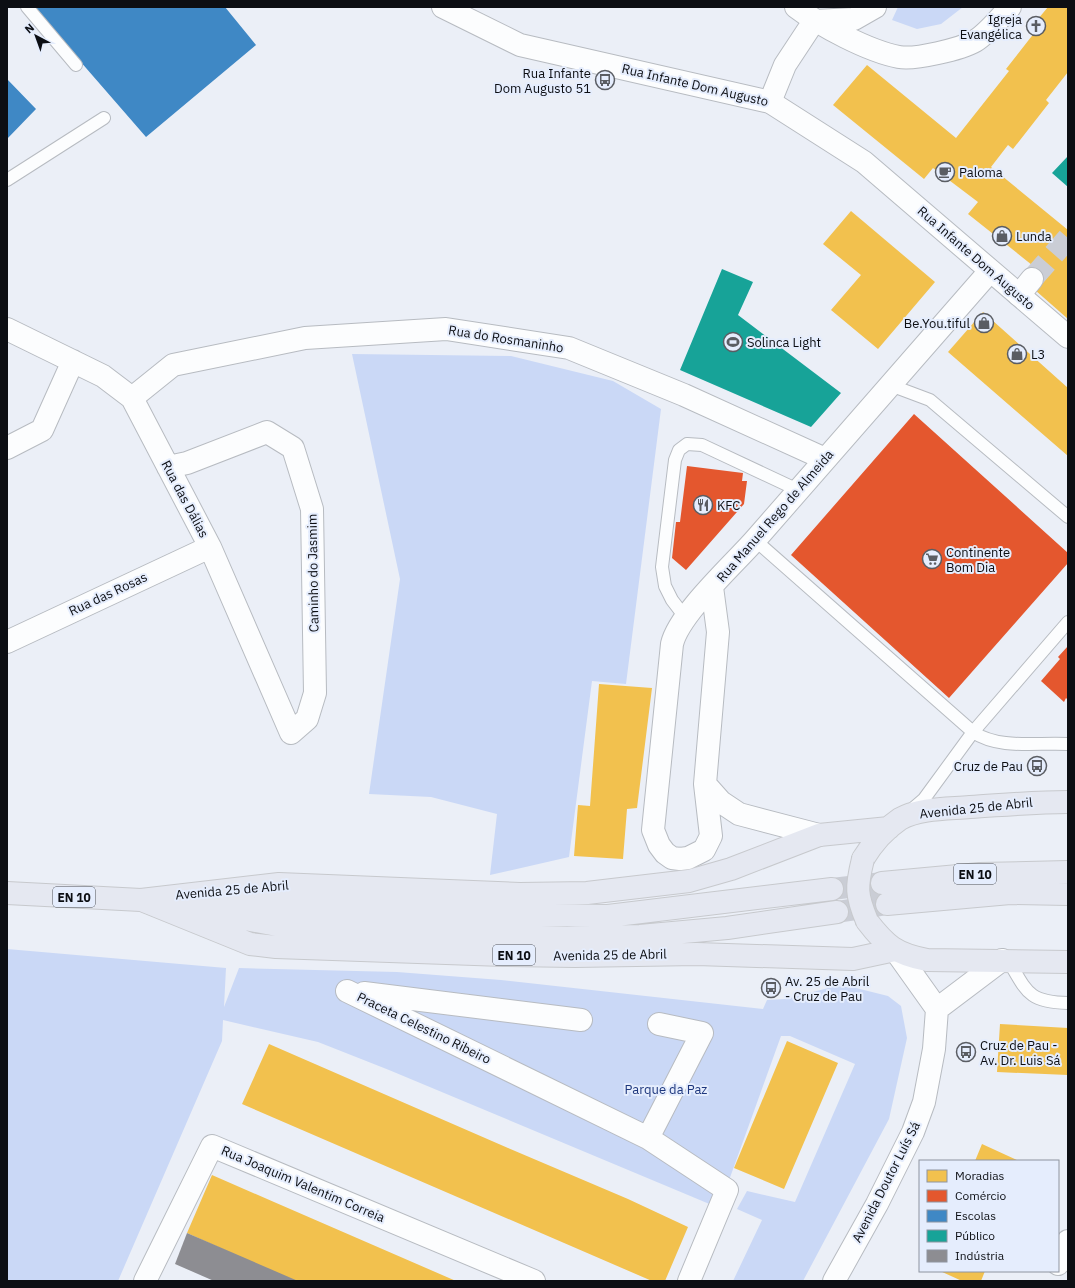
<svg xmlns="http://www.w3.org/2000/svg" width="1075" height="1288" font-family="'IBM Plex Sans',sans-serif">
<style>
.green{fill:#cad8f6}
.homes{fill:#f2c14e}
.shops{fill:#e4572e}
.schools{fill:#3f88c5}
.public{fill:#17a398}
.industry{fill:#8d8d92}
.lines{fill:none;stroke-linecap:round;stroke-linejoin:round}
.street-tunnel{stroke:#cacdd5;stroke-width:22;stroke-dasharray:22 11;stroke-linecap:butt}
.primary-tunnel{stroke:#cacdd5;stroke-width:22;stroke-dasharray:22 11;stroke-linecap:butt}
.lane-casing{stroke:#b7bbc1;stroke-width:14}
.street-casing{stroke:#b7bbc1;stroke-width:24}
.secondary-casing{stroke:#b7bbc1;stroke-width:24}
.primary-casing{stroke:#c7c9cd;stroke-width:24}
.lane{stroke:#fcfdfe;stroke-width:12}
.street{stroke:#fcfdfe;stroke-width:22}
.secondary{stroke:#fcfdfe;stroke-width:22}
.primary{stroke:#e5e8f1;stroke-width:22}
.primary-bridge-casing{stroke:#c7c9cd;stroke-width:24;stroke-linecap:butt}
.primary-bridge{stroke:#e5e8f1;stroke-width:22}
.labels{text-anchor:middle;dominant-baseline:central;stroke-width:4;stroke-linejoin:round;paint-order:stroke}
.shield{fill:#e5edfd;stroke:#4d5159;stroke-width:1}
.shield-label{font-size:12px;font-weight:bold;fill:#0c0e13}
.poi-label{font-size:13px;fill:#0c0e13;stroke:#e5edfd;text-anchor:start}
.street-label{font-size:13px;fill:#0c0e13;stroke:#e5edfd}
.park-label{font-size:13px;fill:#1e377d;stroke:#e5edfd}
</style>
<rect width="100%" height="100%" fill="#ebeff7"/>
<path class="green" d="M898,7H963L941,24L917,29L892,20Z
M352,354L511,356L613,381L661,409L626,684L592,681L569,857L490,875L497,814L431,797L369,794L400,579Z
M7,949L226,968L224,1007L239,968L397,972L501,980L763,1009L767,1000L786,999L836,986L856,988L888,996L901,1006L907,1038L889,1119L803,1281H733L762,1220L737,1209L747,1191L795,1202L855,1064L790,1036H781L719,1208L389,1070L318,1042L223,1020L222,1041L118,1281H7Z"/>
<path class="homes" d="M1048,7H1068V72L1046,100L1049,103L1013,149L1008,145L991,167L1068,230V319L1035,290L1047,277L968,214L978,202L933,168L924,179L833,105L867,65L956,138L1009,71L1006,69L1042,23L1038,19Z
M851,211L935,282L878,349L831,310L861,275L823,244Z
M983,312L1068,388V456L948,352Z
M599,684L652,688L637,808L627,809L623,859L574,856L578,805L590,806Z
M1000,1024L1068,1028V1075L997,1072Z
M787,1041L838,1063L784,1189L734,1168Z
M269,1044L508,1148L628,1199L688,1227L665,1281H652L242,1104Z
M982,1144L1019,1161H975Z
M212,1175L274,1202L456,1281H295L249,1261L187,1233Z
M940,1271H985L981,1281H962Z"/>
<path class="shops" d="M914,414L1068,553V563L949,698L791,555Z
M687,466L743,473L742,481H747L744,504L686,570L672,558L676,522H680Z
M1068,646V700L1066,698L1064,702L1041,681L1060,659L1058,657Z"/>
<path class="schools" d="M33,7H225L256,45L146,137Z
M7,79L36,109L7,139Z"/>
<path class="public" d="M1068,156V187L1052,173Z
M722,269L753,282L738,315L841,393L811,427L680,370Z"/>
<path class="industry" d="M187,1233L298,1281H214L175,1264Z"/>
<g class="lines">
<path class="street-tunnel" d="M1032,279L1068,238"/>
<path class="primary-tunnel" d="M832,889L882,883
M837,912L887,904"/>
<g class="lane-casing">
<path id="lane" d="M27,7L76,65
M7,180L104,118
M890,385L930,400L1068,517
M755,540L973,732C1000,750 1037,742 1068,744
M685,617L672,600L665,586L662,567L675,460L679,450L687,444L702,445L798,490
M910,811L924,799L973,732L1068,622
M1008,960C1027,992 1028,1002 1068,1003"/>
</g>
<g class="street-casing">
<path id="street" d="M796,7C821,26 868,51 899,57C915,60 961,49 975,41C984,36 1003,15 1010,7
M815,21L854,19L875,7
M770,102L785,65L814,21
M1019,295L1032,279
M7,329L103,376L132,398L210,547L291,733L307,719L315,693L312,509L293,448L267,432L187,463L168,467
M132,398L173,365L305,338L446,329L569,348L684,395L825,459
M7,448L42,430L73,361
M712,587L718,632L705,784L711,836L704,850L688,858L680,859L672,858L665,853L659,845L653,830L672,644C679,614 733,565 755,540L990,271
M7,642L210,547
M705,784L721,802L739,814L819,835
M347,991L648,1138L727,1190L689,1281
M364,993L581,1020
M648,1138L702,1033L659,1024
M1058,1264L1068,1241
M145,1281L212,1146L534,1281"/>
</g>
<g class="secondary-casing">
<path id="secondary" d="M443,7L520,45L770,102L864,162L1068,337
M895,950L937,1009
M937,1009L1002,960
M834,1281L877,1204L913,1132L924,1102L934,1049L937,1009"/>
</g>
<g class="primary-casing">
<path id="primary" d="M863,859C872,844 885,829 900,819C920,808 948,809 970,807C1003,805 1035,802 1068,802
M882,883L980,874L1068,872
M7,893L141,900L279,884L520,894L587,893L689,881L731,869L819,835L889,828
M144,901L250,944L276,947L503,955L575,956L697,954L853,959L895,950
M228,904L476,914L608,916L832,889
M887,904L1010,893L1068,894
M188,908L277,925L355,930L567,938L640,936L727,928L837,912
M867,921C886,946 896,954 927,960L1068,962"/>
</g>
<use href="#lane" class="lane"/>
<use href="#street" class="street"/>
<use href="#secondary" class="secondary"/>
<use href="#primary" class="primary"/>
<g class="primary-bridge-casing">
<path id="primary-bridge" d="M863,859C856,887 856,895 867,921"/>
</g>
<use href="#primary-bridge" class="primary-bridge"/>
</g>
<defs>
<g id="church-ring" transform="scale(1)"><circle r="9.5" fill="#e5edfd" stroke="#5a5d63" stroke-width="1.5"/><path d="M-1.2-6h2.4v3.5h3.3v2.4h-3.3V6h-2.4V-.1h-3.3v-2.4h3.3Z" fill="#5a5d63"/></g>
<g id="bus-ring" transform="scale(1)"><circle r="9.5" fill="#e5edfd" stroke="#5a5d63" stroke-width="1.5"/><path d="M-5-6H5V4H4V6H2V4H-2V6H-4V4H-5ZM-3.5-4V0h7V-4ZM-3.5 1.2v1.5H-2V1.2ZM2 1.2v1.5H3.5V1.2Z" fill="#5a5d63"/></g>
<g id="cafe-ring" transform="scale(1)"><circle r="9.5" fill="#e5edfd" stroke="#5a5d63" stroke-width="1.5"/><path d="M-5.5-4.5H6V0H3Q3 3.5 0 3.5H-2.5Q-5.5 3.5-5.5 0ZM3-3.2v2h1.7v-2ZM-6 4.5H4V6H-6Z" fill="#5a5d63"/></g>
<g id="shop-ring" transform="scale(1)"><circle r="9.5" fill="#e5edfd" stroke="#5a5d63" stroke-width="1.5"/><path d="M-5-2.5h2.3a2.7 3.5 0 0 1 5.4 0H5L5.5 6h-11ZM-1.5-2.5h3a1.5 2.3 0 0 0-3 0Z" fill="#5a5d63"/></g>
<g id="stadium-ring" transform="scale(1)"><circle r="9.5" fill="#e5edfd" stroke="#5a5d63" stroke-width="1.5"/><path d="M0-5a6.5 5 0 1 0 0 10a6.5 5 0 1 0 0-10ZM-3.5-1.8h7v3.6h-7Z" fill="#5a5d63"/></g>
<g id="restaurant-ring" transform="scale(1)"><circle r="9.5" fill="#e5edfd" stroke="#5a5d63" stroke-width="1.5"/><path d="M-5-6h1v4h1v-4h1v4h1v-4h1v5L-1.5 .5V6h-2V.5L-5-1ZM5-6V6H3V1.5H1.5Q1.5-4 5-6Z" fill="#5a5d63"/></g>
<g id="supermarket-ring" transform="scale(1)"><circle r="9.5" fill="#e5edfd" stroke="#5a5d63" stroke-width="1.5"/><path d="M-6-5.5h2.5l.6 2H6L4.5 2H-2.5L-4.4-4H-6ZM-1.5 3.2a1.3 1.3 0 1 0 .1 0ZM3 3.2a1.3 1.3 0 1 0 .1 0Z" fill="#5a5d63"/></g>
</defs>
<g fill-rule="evenodd">
<use href="#church-ring" x="1036" y="26"/>
<use href="#bus-ring" x="605" y="80"/>
<use href="#cafe-ring" x="945" y="172"/>
<use href="#shop-ring" x="1002" y="236"/>
<use href="#shop-ring" x="984" y="323"/>
<use href="#stadium-ring" x="733" y="342"/>
<use href="#shop-ring" x="1017" y="354"/>
<use href="#restaurant-ring" x="703" y="505"/>
<use href="#supermarket-ring" x="932" y="559"/>
<use href="#bus-ring" x="1037" y="766"/>
<use href="#bus-ring" x="771" y="988"/>
<use href="#bus-ring" x="966" y="1052"/>
</g>
<g class="labels">
<g class="shield">
<rect x="954" y="864" width="42" height="20" rx="3"/>
<rect x="53" y="887" width="42" height="20" rx="3"/>
<rect x="493" y="945" width="42" height="20" rx="3"/>
</g>
<g class="shield-label">
<text x="975" y="874">EN 10</text>
<text x="74" y="897">EN 10</text>
<text x="514" y="955">EN 10</text>
</g>
<g class="poi-label">
<text x="1022" y="19" text-anchor="end">Igreja<tspan x="1022" dy="15">Evangélica</tspan></text>
<text x="591" y="73" text-anchor="end">Rua Infante<tspan x="591" dy="15">Dom Augusto 51</tspan></text>
<text x="959" y="172">Paloma</text>
<text x="1016" y="236">Lunda</text>
<text x="970" y="323" text-anchor="end">Be.You.tiful</text>
<text x="747" y="342">Solinca Light</text>
<text x="1031" y="354">L3</text>
<text x="717" y="505">KFC</text>
<text x="946" y="552">Continente<tspan x="946" dy="15">Bom Dia</tspan></text>
<text x="1023" y="766" text-anchor="end">Cruz de Pau</text>
<text x="785" y="981">Av. 25 de Abril<tspan x="785" dy="15">- Cruz de Pau</tspan></text>
<text x="980" y="1045">Cruz de Pau -<tspan x="980" dy="15">Av. Dr. Luis Sá</tspan></text>
</g>
<g class="street-label">
<text transform="translate(695 85) rotate(13)">Rua Infante Dom Augusto</text>
<text transform="translate(976 258) rotate(41)">Rua Infante Dom Augusto</text>
<text transform="translate(506 339) rotate(9)">Rua do Rosmaninho</text>
<text transform="translate(185 499) rotate(62)">Rua das Dálias</text>
<text transform="translate(775 516) rotate(-49)">Rua Manuel Rego de Almeida</text>
<text transform="translate(313 573) rotate(-91)">Caminho do Jasmim</text>
<text transform="translate(108 594) rotate(-25)">Rua das Rosas</text>
<text transform="translate(976 808) rotate(-6)">Avenida 25 de Abril</text>
<text transform="translate(232 890) rotate(-5)">Avenida 25 de Abril</text>
<text transform="translate(610 955) rotate(-1)">Avenida 25 de Abril</text>
<text transform="translate(424 1028) rotate(26)">Praceta Celestino Ribeiro</text>
<text transform="translate(886 1182) rotate(-63)">Avenida Doutor Luís Sá</text>
<text transform="translate(303 1184) rotate(23)">Rua Joaquim Valentim Correia</text>
</g>
<g class="park-label">
<text x="666" y="1089">Parque da Paz</text>
</g>
</g>
<rect width="1075" height="1288" fill="none" stroke="#0c0e13" stroke-width="16"/>
<rect x="919" y="1160" width="140" height="112" fill="#e5edfd" stroke="#8e949f"/>
<rect x="927" y="1170" width="20" height="12" fill="#f2c14e" stroke="#8e949f"/>
<text x="955" y="1180" font-size="12" fill="#0c0e13">Moradias</text>
<rect x="927" y="1190" width="20" height="12" fill="#e4572e" stroke="#8e949f"/>
<text x="955" y="1200" font-size="12" fill="#0c0e13">Comércio</text>
<rect x="927" y="1210" width="20" height="12" fill="#3f88c5" stroke="#8e949f"/>
<text x="955" y="1220" font-size="12" fill="#0c0e13">Escolas</text>
<rect x="927" y="1230" width="20" height="12" fill="#17a398" stroke="#8e949f"/>
<text x="955" y="1240" font-size="12" fill="#0c0e13">Público</text>
<rect x="927" y="1250" width="20" height="12" fill="#8d8d92" stroke="#8e949f"/>
<text x="955" y="1260" font-size="12" fill="#0c0e13">Indústria</text>
<g transform="translate(36 36) rotate(319)" stroke="#e5edfd" stroke-width="3" paint-order="stroke">
<path d="M0-3L7 15L0 10L-7 15Z" fill="#0c0e13"/>
<text y="-6" font-size="11" font-weight="bold" text-anchor="middle" fill="#0c0e13">N</text>
</g>
</svg>
